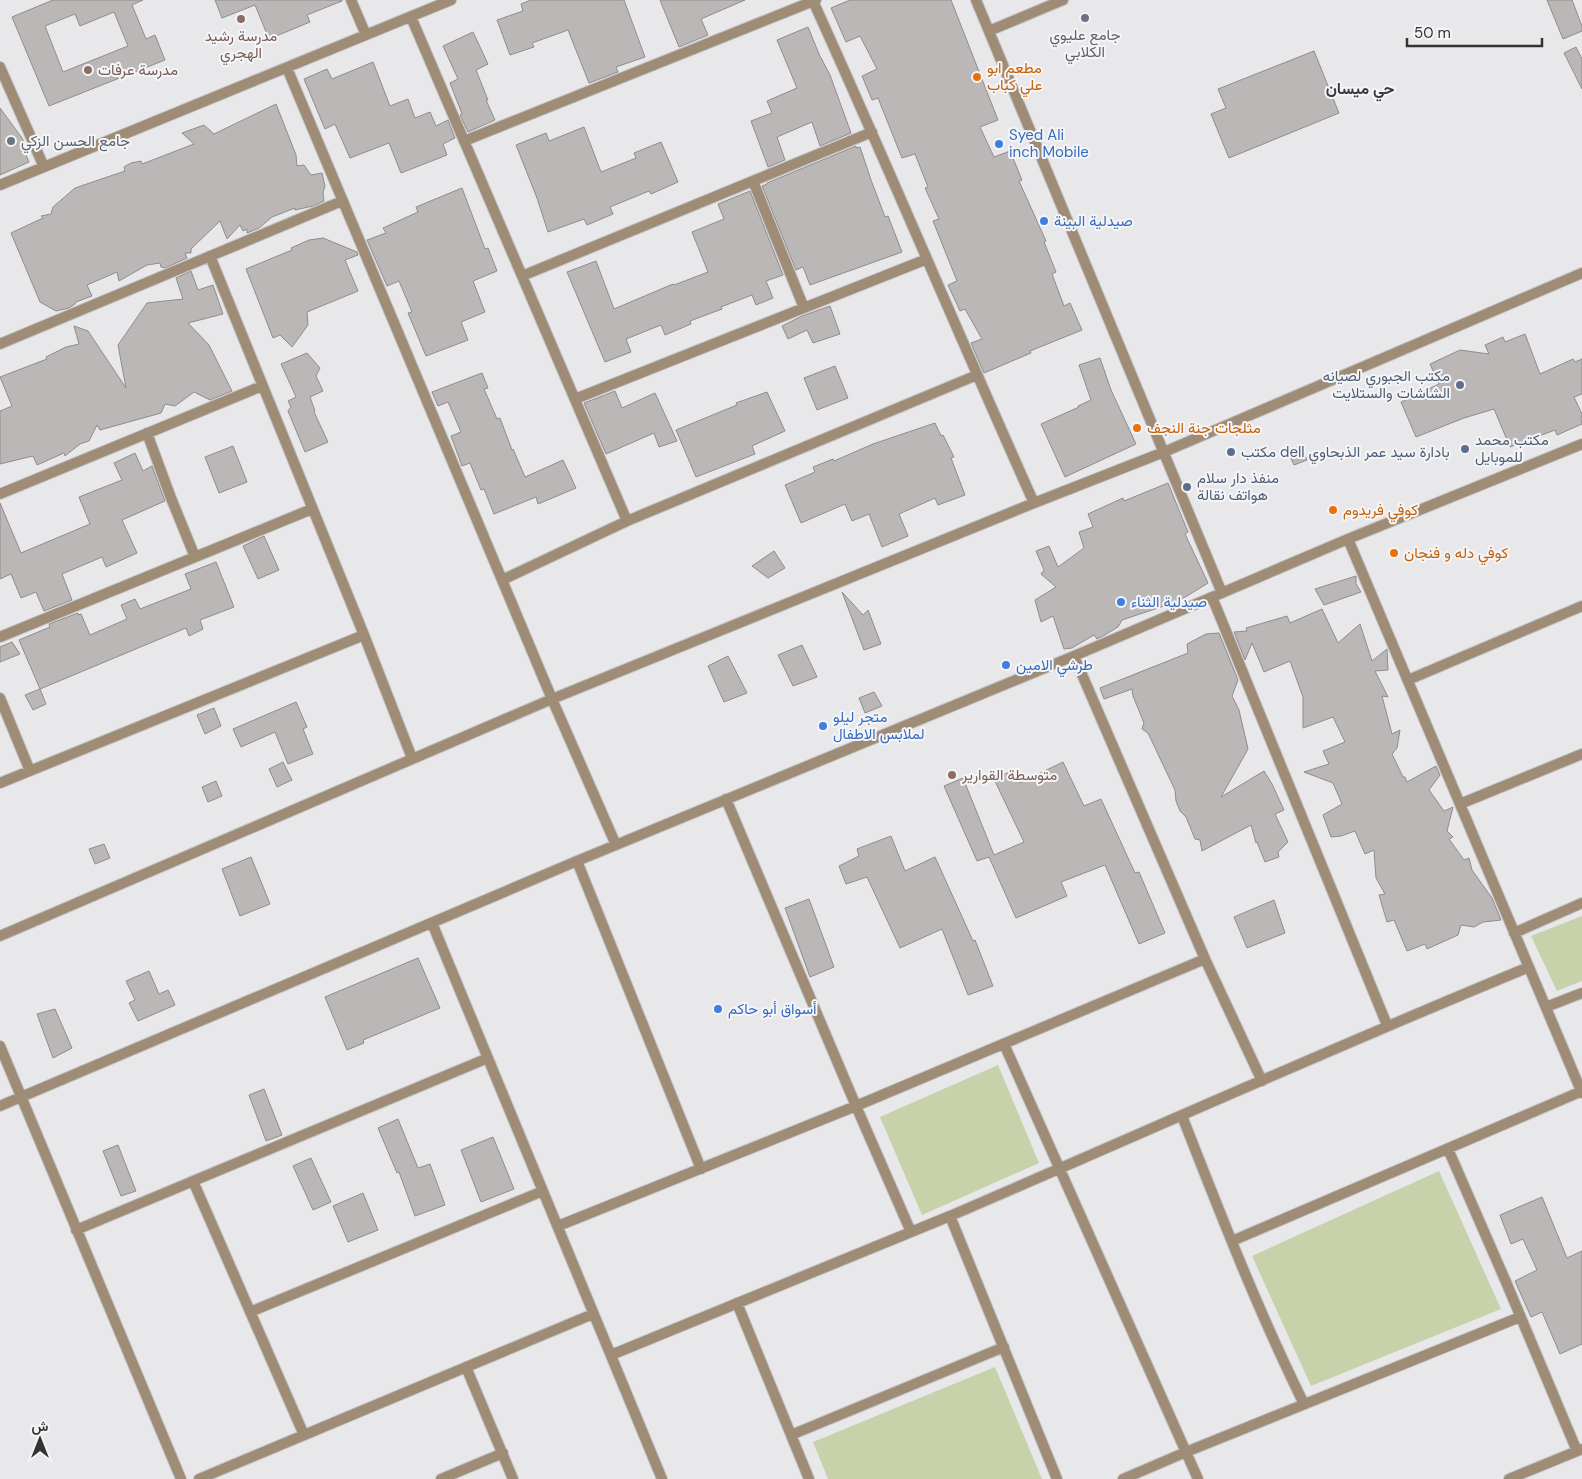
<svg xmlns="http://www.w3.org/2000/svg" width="1582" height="1479" font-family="'DM Sans',Vazirmatn,sans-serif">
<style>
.green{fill:#c7d1aa}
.building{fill:#bab7b6;stroke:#8f8c8b;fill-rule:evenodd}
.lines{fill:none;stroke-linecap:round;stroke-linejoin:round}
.street-casing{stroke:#c4c4c6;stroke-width:12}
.street{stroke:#9f8c76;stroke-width:10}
.worship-dot{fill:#6b7280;stroke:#f5f5f8;stroke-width:2}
.education-dot{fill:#8d6e63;stroke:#f5f5f8;stroke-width:2}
.food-dot{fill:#e8710a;stroke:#f5f5f8;stroke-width:2}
.shop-dot{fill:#3f7fe0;stroke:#f5f5f8;stroke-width:2}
.service-dot{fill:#5c6f8a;stroke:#f5f5f8;stroke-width:2}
.labels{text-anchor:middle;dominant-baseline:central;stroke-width:4;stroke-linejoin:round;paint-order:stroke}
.worship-label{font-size:15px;fill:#5b616d;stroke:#f5f5f8}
.education-label{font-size:15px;fill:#785e54;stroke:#f5f5f8;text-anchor:start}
.food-label{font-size:15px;fill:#c56008;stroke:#f5f5f8;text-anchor:start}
.shop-label{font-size:15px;fill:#366cbe;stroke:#f5f5f8;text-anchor:start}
.service-label{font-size:15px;fill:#4e5e75;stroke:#f5f5f8;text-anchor:start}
.neighbourhood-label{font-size:16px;font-weight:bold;fill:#3a3a3d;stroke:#f5f5f8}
</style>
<rect width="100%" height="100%" fill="#e8e8eb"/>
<path class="green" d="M1582,916V981L1557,991L1531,936Z
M998,1065L1039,1163L922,1215L880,1117Z
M1439,1171L1501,1309L1311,1386L1252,1256Z
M995,1367L1042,1479H828L813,1442Z"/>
<path class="building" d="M53,0H143L132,5L146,39L155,35L165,60L49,106L12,17ZM114,12L128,46L63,72L45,26L75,14L80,26Z
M215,0H342V1L307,15L310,22L269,39L255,5L222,18Z
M531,0H624L645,57L616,67L618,72L589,83L568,30L532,43L534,47L510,55L497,20L523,11L521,4Z
M660,0H745L701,19L708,35L679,47Z
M850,0H951L998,120L980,127L994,157L1010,151L1022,180L1019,181L1046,241L1044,242L1056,272L1052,274L1064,306L1070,303L1082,330L1030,351L1031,353L984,373L971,343L982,339L965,309L960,311L948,285L957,281L933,221L939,219L925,188L928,187L915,154L902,158L878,98L872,100L862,76L877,69L860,36L846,42L831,8Z
M1547,0H1572L1582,26V31L1563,39Z
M808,27L819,54L830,75L851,133L820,146L812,122L777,137L785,160L768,167L751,121L772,113L767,101L797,88L777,40Z
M473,32L488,64L476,70L488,100H486L495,120L468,132L460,115L462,114L450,83L458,79L443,46Z
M1576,47L1582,59V89L1564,53Z
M1314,51L1339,113L1229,158L1211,114L1226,108L1218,89Z
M373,62L390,106L408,99L415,118L430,112L436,126L448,120L455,138L443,144L447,155L401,173L389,143L350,158L335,124L325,129L304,79L327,69L332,79Z
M276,104L296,155L297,166L304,165L311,175L322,173L325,186L323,192L324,201L313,206L295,210V208L272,217L259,228L247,233V229L243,231L240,225L227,239L220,221L191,249V253H185L187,258L165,268L161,267L160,263L147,265L119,281L117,272L87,285L92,296L76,302L75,304L69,308L56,311L40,302L11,233L43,218L41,216L51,214L53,207L75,188L125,171L124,167L131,163L141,161L142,164L194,144L182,133L204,125L214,134Z
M0,108L22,138L25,145L22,146L29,162L0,175Z
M584,127L601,172L636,158L634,153L661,142L678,182L651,194L649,191L610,207L613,214L587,225L584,219L548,232L537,198L516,145L546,133L549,141Z
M856,146V148L860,147L871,180L885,217L888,216L902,252L810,285L803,267L796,270L762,186L767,184V183Z
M462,188L485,249L488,248L497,271L473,281L485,312L461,322L468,340L426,356L408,313L412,312L399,281L387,286L367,240L386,233L383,228L418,212L416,207Z
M750,191L783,275L766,281L773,298L756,305L752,295L721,307L722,309L690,321L691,324L665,335L661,325L626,339L631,352L605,362L567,272L596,261L614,309L673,284L674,285L708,272L692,232L724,219L718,204Z
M323,238L357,252L358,255L345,260L358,291L307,312L308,325L292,347L280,335L273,338L246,269L292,250L291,248L309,240Z
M191,271L198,290L213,285L223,314L188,323L209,345L232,391L210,400L194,392L175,406L165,404L161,413L100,430L97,425L89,441L80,444L65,456L64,453L37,465L33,456L0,464V411L12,406L0,377L47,359L46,357L66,347L79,344L74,326L88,331L126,388L118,345L147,303L183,299L176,278Z
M830,306L840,334L813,343L807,330L788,339L782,326L802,316Z
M1525,334L1540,374L1573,359L1575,362L1582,359V394L1574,397L1582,414L1581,419L1582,424L1557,435L1555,430L1510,447L1494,409L1464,418L1416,437L1401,402L1439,384L1430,364L1460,350L1489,354L1485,345L1503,337L1505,342Z
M307,353L320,368L316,376L323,391L310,397L315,411L314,412L328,442L305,452L288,411L291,407L288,401L296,397L281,364Z
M1100,358L1111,390L1136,444L1065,477L1041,424L1079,407L1078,406L1091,400L1079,365Z
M835,366L848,398L817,410L804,378Z
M482,373L488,388L484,389L497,419L500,418L512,450L513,449L525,477L563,460L576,488L538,504L536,497L494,514L484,489L481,490L470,463L462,466L451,436L461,432L448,402L438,406L432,392Z
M615,391L622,408L655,393L677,441L659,447L654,433L606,454L584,403Z
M767,392L785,431L752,446L755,454L696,477L676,430L737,405L736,403Z
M935,423L941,436L943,435L954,457L951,458L965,495L938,505L935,498L899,514L908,536L882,547L869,514L852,521L845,504L801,523L785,485L815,472L813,467L833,459L834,461L873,444Z
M233,446L247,482L219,493L205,457Z
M1301,446L1307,460L1294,465L1288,452Z
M135,453L143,471L152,466L165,501L122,520L137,553L106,567L102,557L62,574L72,600L44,611L36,592L21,598L11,574L0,579V503L21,553L90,524L79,497L122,480L114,463Z
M1168,483L1188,532L1185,534L1208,583L1179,601L1122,620L1118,627L1103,636L1097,639L1094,635L1072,648L1064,649L1053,616L1041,622L1035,600L1056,587L1041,574L1044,570L1036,551L1049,546L1058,567L1084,548L1079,532L1093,527L1088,514L1123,498L1124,501Z
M264,536L279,570L258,579L243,546Z
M774,551L785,568L768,578L752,566Z
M216,562L234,607L200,620L203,629L189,636L186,628L40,689L19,640L50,627L49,624L78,613V615L81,614L90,635L127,619L121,605L135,599L140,609L191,589L185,574Z
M1356,576V584L1361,592L1324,605L1315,589Z
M842,592L863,615L868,610L881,644L864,650Z
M1322,609L1338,643L1360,624L1372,661L1387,649L1388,670L1375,671L1388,697L1382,696L1392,734L1400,730L1397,748L1392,754L1403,777H1405L1407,782L1436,766L1440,775L1429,790L1444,811L1453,807L1447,831L1453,837L1449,839L1464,860L1469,858L1472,870L1492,898L1501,920L1483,922L1474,927L1461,925L1458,935L1427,949L1425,944L1407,951L1394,920L1387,922L1379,895L1385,894L1376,878L1374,850L1365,854L1355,831L1341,836L1331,837L1323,815L1342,804L1333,783L1304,772L1329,764L1323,751L1345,742L1333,717L1303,728V697L1290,661L1264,672L1252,643L1245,660L1234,632L1247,631L1246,628L1287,616L1290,623Z
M1219,633L1238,680L1232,696L1239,710L1248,749L1221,797L1264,771L1272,784L1284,810L1275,814L1288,842L1278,852L1279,857L1265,862L1257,842L1256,843L1251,825L1202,851L1200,840L1195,839L1186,817L1180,811L1176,801L1175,790L1148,733L1142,729L1144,723L1133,696L1132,689L1104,699L1100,688L1188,653L1187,644L1206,634Z
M12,642L20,654L0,662V647Z
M802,645L817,677L793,686L778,655Z
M728,656L747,693L724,702L708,666Z
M40,689L46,704L33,710L25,695Z
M874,692L882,706L865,713L859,698Z
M296,702L307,727L303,729L313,754L288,764L275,732L241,747L233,729Z
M214,708L221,726L205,734L197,715Z
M283,762L292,780L277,787L269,769Z
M1063,762L1084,806L1101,799L1135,873L1139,872L1165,933L1139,944L1105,865L1061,882L1067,896L1016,918L989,857L977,861L944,786L963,778L994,855L1024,842L994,779L1014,770L1020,783Z
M216,781L222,796L208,802L202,787Z
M891,836L905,871L935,857L973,941L975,940L993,986L968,995L942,929L900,948L867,877L846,884L839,866L859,856L857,849Z
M104,844L110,858L95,864L89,849Z
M251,857L270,904L240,916L222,869Z
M809,899L834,967L810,977L785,908Z
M1274,900L1285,933L1247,948L1234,917Z
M418,958L440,1008L363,1040L364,1043L347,1050L325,997Z
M149,971L159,994L168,990L175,1005L138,1021L129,1003L135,1000L126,981Z
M55,1009L72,1048L53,1058L37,1014Z
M264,1089L282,1135L266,1141L249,1095Z
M398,1119L418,1168L430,1164L445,1205L415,1216L399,1172L397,1173L378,1128Z
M493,1137L514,1189L481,1202L461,1150Z
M118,1145L136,1191L121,1196L103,1151Z
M311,1158L331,1202L313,1210L293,1166Z
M363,1193L378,1230L348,1242L333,1206Z
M1542,1197L1567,1258L1582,1251V1344L1560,1354L1542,1312L1531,1317L1515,1281L1537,1270L1523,1239L1511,1244L1500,1215Z"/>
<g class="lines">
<g class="street-casing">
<path id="street" d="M351,0L366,35
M976,0L1222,593
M813,1C889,168 959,336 1034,503
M411,17L627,521
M989,31L1063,0
M0,67L44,167
M287,68L552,699L616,845
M464,141L816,0
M753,181L804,308
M0,185L451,0
M210,256L364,635L412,758
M522,276L872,132
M0,344L342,201
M575,399L927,259
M147,433L171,498L195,557
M0,494L262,386
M1348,539L1582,1093
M502,580L627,521L977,375
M1212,597L1387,1025
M0,637L312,509
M1074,656L1205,959L1262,1081
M1408,680L1582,606
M0,698L30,771
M0,783L364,635
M726,799L856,1106L911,1232L950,1216L1057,1479
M1460,804L1582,754
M577,861L701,1169
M432,923L662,1479
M1514,933L1582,903
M0,936L552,699L1034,503L1164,452L1582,273
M1546,1007L1582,993
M1004,1044L1198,1479
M0,1046L181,1479
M0,1106L577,861L1074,656L1348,539L1582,444
M1182,1116C1220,1213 1258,1311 1304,1404
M1448,1149L1506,1282L1577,1451
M193,1181L304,1435
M950,1216C1143,1133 1334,1047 1529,967
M558,1226L856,1106L1205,959
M76,1230L488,1058
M1232,1241L1582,1091
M737,1303L809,1479
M250,1312L543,1191
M611,1355L911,1232
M466,1367L513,1479
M791,1435L1004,1347
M199,1479L593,1314
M441,1479L503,1453
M1123,1479L1186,1452L1520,1317
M1509,1479L1582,1449"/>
</g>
<use href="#street" class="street"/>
</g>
<g class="worship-dot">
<circle cx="1085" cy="18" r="5"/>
<circle cx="11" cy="141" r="5"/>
</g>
<g class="education-dot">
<circle cx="241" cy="19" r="5"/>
<circle cx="88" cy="70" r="5"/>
<circle cx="952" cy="775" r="5"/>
</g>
<g class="food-dot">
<circle cx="977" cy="77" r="5"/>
<circle cx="1137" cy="428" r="5"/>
<circle cx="1333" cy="510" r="5"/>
<circle cx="1394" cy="553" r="5"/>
</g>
<g class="shop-dot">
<circle cx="999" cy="144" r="5"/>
<circle cx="1044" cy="221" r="5"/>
<circle cx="1121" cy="602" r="5"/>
<circle cx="1006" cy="665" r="5"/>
<circle cx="823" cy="726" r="5"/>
<circle cx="718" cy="1009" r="5"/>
</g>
<g class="service-dot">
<circle cx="1460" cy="385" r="5"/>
<circle cx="1465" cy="449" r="5"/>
<circle cx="1231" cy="452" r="5"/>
<circle cx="1187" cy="487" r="5"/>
</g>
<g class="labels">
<g class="worship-label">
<text x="1085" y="35">جامع عليوي<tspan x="1085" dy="17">الكلابي</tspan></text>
<text x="21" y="141" text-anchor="start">جامع الحسن الزكي</text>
</g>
<g class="education-label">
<text x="241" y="36" text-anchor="middle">مدرسة رشيد<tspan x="241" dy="17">الهجري</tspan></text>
<text x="98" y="70">مدرسة عرفات</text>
<text x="962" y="775">متوسطة القوارير</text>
</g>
<g class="food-label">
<text x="987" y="68">مطعم ابو<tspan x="987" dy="17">علي كباب</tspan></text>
<text x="1147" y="428">مثلجات جنة النجف</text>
<text x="1343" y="510">كوفي فريدوم</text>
<text x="1404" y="553">كوفي دله و فنجان</text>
</g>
<g class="shop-label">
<text x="1009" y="135">Syed Ali<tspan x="1009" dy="17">inch Mobile</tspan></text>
<text x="1054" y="221">صيدلية البينة</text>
<text x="1131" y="602">صيدلية الثناء</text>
<text x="1016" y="665">طرشي الامين</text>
<text x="833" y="717">متجر ليلو<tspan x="833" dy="17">لملابس الاطفال</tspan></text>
<text x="728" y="1009">أسواق أبو حاكم</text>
</g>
<g class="service-label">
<text x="1450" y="376" text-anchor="end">مكتب الجبوري لصيانه<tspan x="1450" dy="17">الشاشات والستلايت</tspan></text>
<text x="1475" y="440">مكتب محمد<tspan x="1475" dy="17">للموبايل</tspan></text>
<text x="1241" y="452">مكتب dell بادارة سيد عمر الذبحاوي</text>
<text x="1197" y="478">منفذ دار سلام<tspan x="1197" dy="17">هواتف نقالة</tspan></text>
</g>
<g class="neighbourhood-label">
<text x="1360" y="88">حي ميسان</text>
</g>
</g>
<g transform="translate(40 1439)" stroke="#f5f5f8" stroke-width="4" paint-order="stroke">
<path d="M0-4L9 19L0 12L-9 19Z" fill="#333334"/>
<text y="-8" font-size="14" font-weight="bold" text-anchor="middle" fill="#333334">ش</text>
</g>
<path d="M1407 38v8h135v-8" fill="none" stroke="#333334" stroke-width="2.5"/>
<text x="1414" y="38" font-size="15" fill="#333334" stroke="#f5f5f8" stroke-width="4" paint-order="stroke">50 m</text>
</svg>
